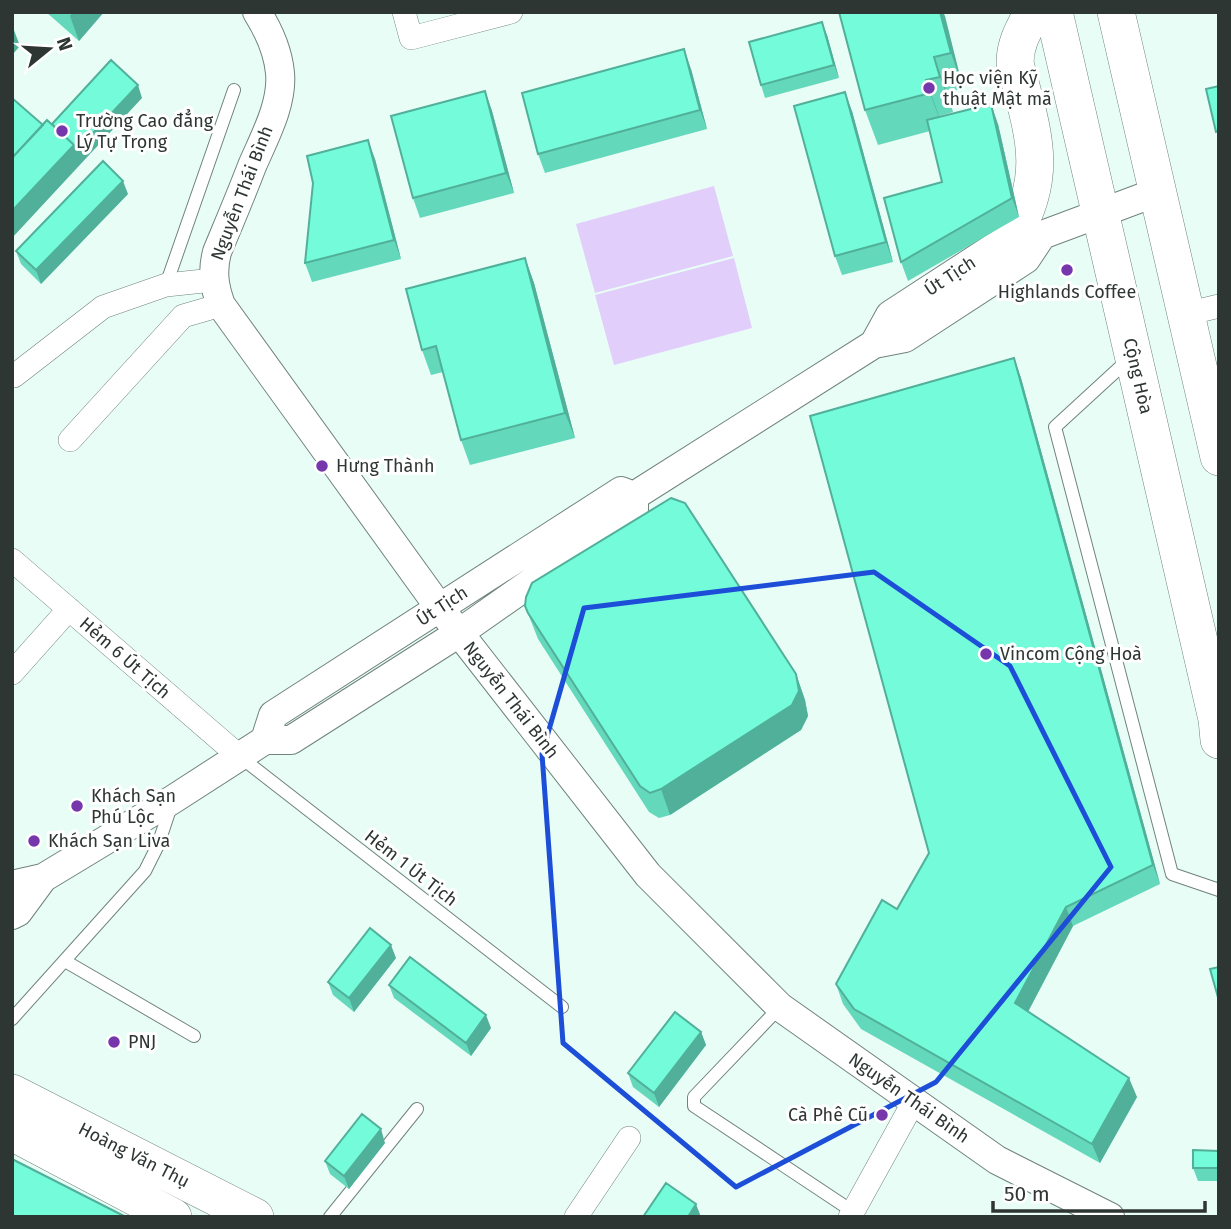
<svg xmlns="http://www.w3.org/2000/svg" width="1231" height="1229" font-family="'Fira Sans',sans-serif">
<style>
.green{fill:#e2cefa}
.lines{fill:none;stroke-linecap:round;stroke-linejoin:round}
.service-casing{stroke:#70837d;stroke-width:14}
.minor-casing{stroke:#70837d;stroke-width:24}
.tertiary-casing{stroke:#70837d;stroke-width:30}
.primary-casing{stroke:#70837d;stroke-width:38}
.service{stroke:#fff;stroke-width:12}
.minor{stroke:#fff;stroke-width:23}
.tertiary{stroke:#fff;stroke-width:28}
.primary{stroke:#fff;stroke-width:37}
.wall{fill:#64d8bb}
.shaded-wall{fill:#51b099}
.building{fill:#74fbda;stroke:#51b099;stroke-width:2}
.marked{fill:none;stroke:#1d4ed8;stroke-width:5;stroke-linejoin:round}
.poi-dot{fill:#7637ac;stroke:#fff;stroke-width:2.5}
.labels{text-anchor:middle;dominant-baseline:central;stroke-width:6;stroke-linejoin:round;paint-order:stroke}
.poi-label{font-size:18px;fill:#2e3634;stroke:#fff;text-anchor:start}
.street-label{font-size:18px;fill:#2e3634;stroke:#fff}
</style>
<rect width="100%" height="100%" fill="#e9fdf7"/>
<path class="green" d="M714,186L733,256L595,293L576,224Z
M734,258L752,328L614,365L595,295Z"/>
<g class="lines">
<g class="service-casing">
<path id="service" d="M166,285L234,90
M1128,360L1055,427L1172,874L1219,890
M239,756L562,1007
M65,961L194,1036
M780,1007L694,1097V1106L852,1211
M12,1019L145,871L158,845L171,806
M330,1217L417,1109"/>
</g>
<g class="minor-casing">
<path id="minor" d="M404,12L411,38L511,12
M1186,314L1219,306
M14,376L103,307L166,285L213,280
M70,440L183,316L221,305
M12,560L239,756
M12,673L69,609
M576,1217L629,1138
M850,1217L913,1103"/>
</g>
<g class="tertiary-casing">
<path id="tertiary" d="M257,12C269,31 278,51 280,73C283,104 264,138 252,166C241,195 229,223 217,252C212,271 214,286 221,305L439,607L648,875L780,1007L997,1160L1110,1217
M874,344L890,315L1013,235H1042L1157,192
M634,496L874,344L905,338L1026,259L1042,235
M265,740L273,715L621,491L634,496
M12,885L43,878L172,800L265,740H291L459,633L634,510V496
M12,915L18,912L43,878"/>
</g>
<g class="primary-casing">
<path id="primary" d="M1054,12L1217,719L1219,740
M1116,12L1219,457
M1013,235C1051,172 1031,128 1015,63C1015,43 1024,29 1033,12
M12,1093L255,1217
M12,1132L173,1217"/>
</g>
<use href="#service" class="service"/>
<use href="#minor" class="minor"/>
<use href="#tertiary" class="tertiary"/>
<use href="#primary" class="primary"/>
</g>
<path class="wall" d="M46,12H104L79,41Z
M839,12H943L963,88L947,93L953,112L939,116V117L998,124L1019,217L908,281L901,262L942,182L930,131L878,145L865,110Z
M827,35L839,78L765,98L761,85Z
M691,69L707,129L545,173L538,154Z
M485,91L492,111L514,193L420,218L413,198Z
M852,111L893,262L842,275L835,256Z
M375,159L401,259L312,282L305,263Z
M128,194L41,284L21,264L16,251Z
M525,258L534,283L575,438L470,465L461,440L443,372L431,375L422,350Z
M1014,358L1021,378L1160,884L1073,926L1028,1012L1137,1097L1100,1163L861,1029L843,1004L836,984L897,909L929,853Z
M525,606L796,674L805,700L808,716L801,730L670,815L659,818L649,812L538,639Z
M396,958L354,1012L333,995L328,982Z
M389,985L491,1028L471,1056L394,998Z
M701,1032L706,1045L659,1107L633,1087L628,1073Z
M385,1143L349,1189L330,1174L325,1161Z
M1219,1151V1181H1198L1193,1168Z"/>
<path class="shaded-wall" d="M73,12H104L79,41L70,16Z
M940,12H943L945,16L963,88L951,53Z
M822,22L827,35L839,78L834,65Z
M12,25L20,46L12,55Z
M684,49L691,69L707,129L700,110Z
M934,57L947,93L953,112L940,77Z
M926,80L939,116L943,128L930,93Z
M138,85L142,98L12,238V211L74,145Z
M485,91L492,111L514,193L506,173Z
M845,92L852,111L893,262L886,242Z
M991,104L998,124L1019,217L1012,198Z
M368,140L375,159L401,259L394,240Z
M123,181L128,194L41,284L36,270Z
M525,258L534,283L575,438L565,413Z
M1014,358L1021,378L1160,884L1153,865Z
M796,674L805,700L808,716L801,730L670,815L661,789Z
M1066,907L1073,926L1022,1023L1015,1003Z
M391,945L396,958L354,1012L349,998Z
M486,1015L491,1028L471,1056L466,1043Z
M701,1032L706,1045L659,1107L654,1093Z
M1129,1078L1137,1097L1100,1163L1092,1144Z
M381,1129L385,1143L349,1189L344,1176Z
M696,1204L701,1217H688Z"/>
<path class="building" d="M839,12H940L951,53L934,57L940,77L926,80L930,93L865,110Z
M822,22L834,65L761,85L749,42Z
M684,49L700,110L538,154L522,93Z
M111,60L138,85L76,151L74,145L52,124Z
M1219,86V131L1216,132L1206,89Z
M485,91L506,173L413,198L391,116Z
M845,92L886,242L835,256L794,106Z
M12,98L43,125L12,158Z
M991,104L1012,198L901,262L884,198L942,182L927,120Z
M47,120L74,145L12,211V158Z
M368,140L394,240L305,263L313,183L307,156Z
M103,161L123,181L36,270L16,251Z
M525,258L565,413L461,440L436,346L422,350L406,289Z
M1014,358L1153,865L1066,907L1015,1003L1129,1078L1092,1144L854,1009L836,984L882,900L897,909L929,853L810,416Z
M671,498L685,503L796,674L799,691L792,705L661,789L650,793L640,786L528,613L525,606L526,597L532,583Z
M370,928L391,945L349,998L328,982Z
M410,957L486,1015L466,1043L389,985Z
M1219,967V1001L1210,969Z
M675,1012L701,1032L654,1093L628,1073Z
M362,1114L381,1129L344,1176L325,1161Z
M1193,1150L1219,1151V1168H1193Z
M12,1159L126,1217H12Z
M666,1183L696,1204L688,1217H643Z"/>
<path class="marked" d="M874,572L1010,666L1111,867L936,1082L736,1187L563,1043L542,754L584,608Z"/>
<g class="poi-dot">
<circle cx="929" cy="88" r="7"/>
<circle cx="62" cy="131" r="7"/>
<circle cx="1067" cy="270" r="7"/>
<circle cx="322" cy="466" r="7"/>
<circle cx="986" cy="654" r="7"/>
<circle cx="77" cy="806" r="7"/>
<circle cx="34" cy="841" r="7"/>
<circle cx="114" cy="1042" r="7"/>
<circle cx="882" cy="1115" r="7"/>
</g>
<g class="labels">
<g class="poi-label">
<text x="943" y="78">Học viện Kỹ<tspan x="943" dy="21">thuật Mật mã</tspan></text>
<text x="76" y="121">Trường Cao đẳng<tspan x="76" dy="21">Lý Tự Trọng</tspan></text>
<text x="1067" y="292" text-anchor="middle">Highlands Coffee</text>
<text x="336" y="466">Hưng Thành</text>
<text x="1000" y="654">Vincom Cộng Hoà</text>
<text x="91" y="796">Khách Sạn<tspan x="91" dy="21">Phú Lộc</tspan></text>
<text x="48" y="841">Khách Sạn Liva</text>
<text x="128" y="1042">PNJ</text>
<text x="868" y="1115" text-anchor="end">Cà Phê Cũ</text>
</g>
<g class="street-label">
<text transform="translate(242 193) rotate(-69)">Nguyễn Thái Bình</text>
<text transform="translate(950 276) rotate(-33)">Út Tịch</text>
<text transform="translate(1138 376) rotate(77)">Cộng Hòa</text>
<text transform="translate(442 606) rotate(-33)">Út Tịch</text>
<text transform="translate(125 658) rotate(41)">Hẻm 6 Út Tịch</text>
<text transform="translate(511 700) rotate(52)">Nguyễn Thái Bình</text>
<text transform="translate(411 868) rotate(38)">Hẻm 1 Út Tịch</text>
<text transform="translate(909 1098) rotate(35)">Nguyễn Thái Bình</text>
<text transform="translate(134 1155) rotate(27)">Hoàng Văn Thụ</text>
</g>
</g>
<rect width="1231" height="1229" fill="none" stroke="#2e3634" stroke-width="28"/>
<g transform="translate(49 49) rotate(72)" stroke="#ffffff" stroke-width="5" paint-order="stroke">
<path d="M0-5L12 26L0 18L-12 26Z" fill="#2e3634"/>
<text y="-10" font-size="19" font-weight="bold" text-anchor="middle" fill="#2e3634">N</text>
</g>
<path d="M993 1201v10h212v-10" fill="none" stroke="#2e3634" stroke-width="3.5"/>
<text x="1004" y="1201" font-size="21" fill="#2e3634" stroke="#ffffff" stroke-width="5" paint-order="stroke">50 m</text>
</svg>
